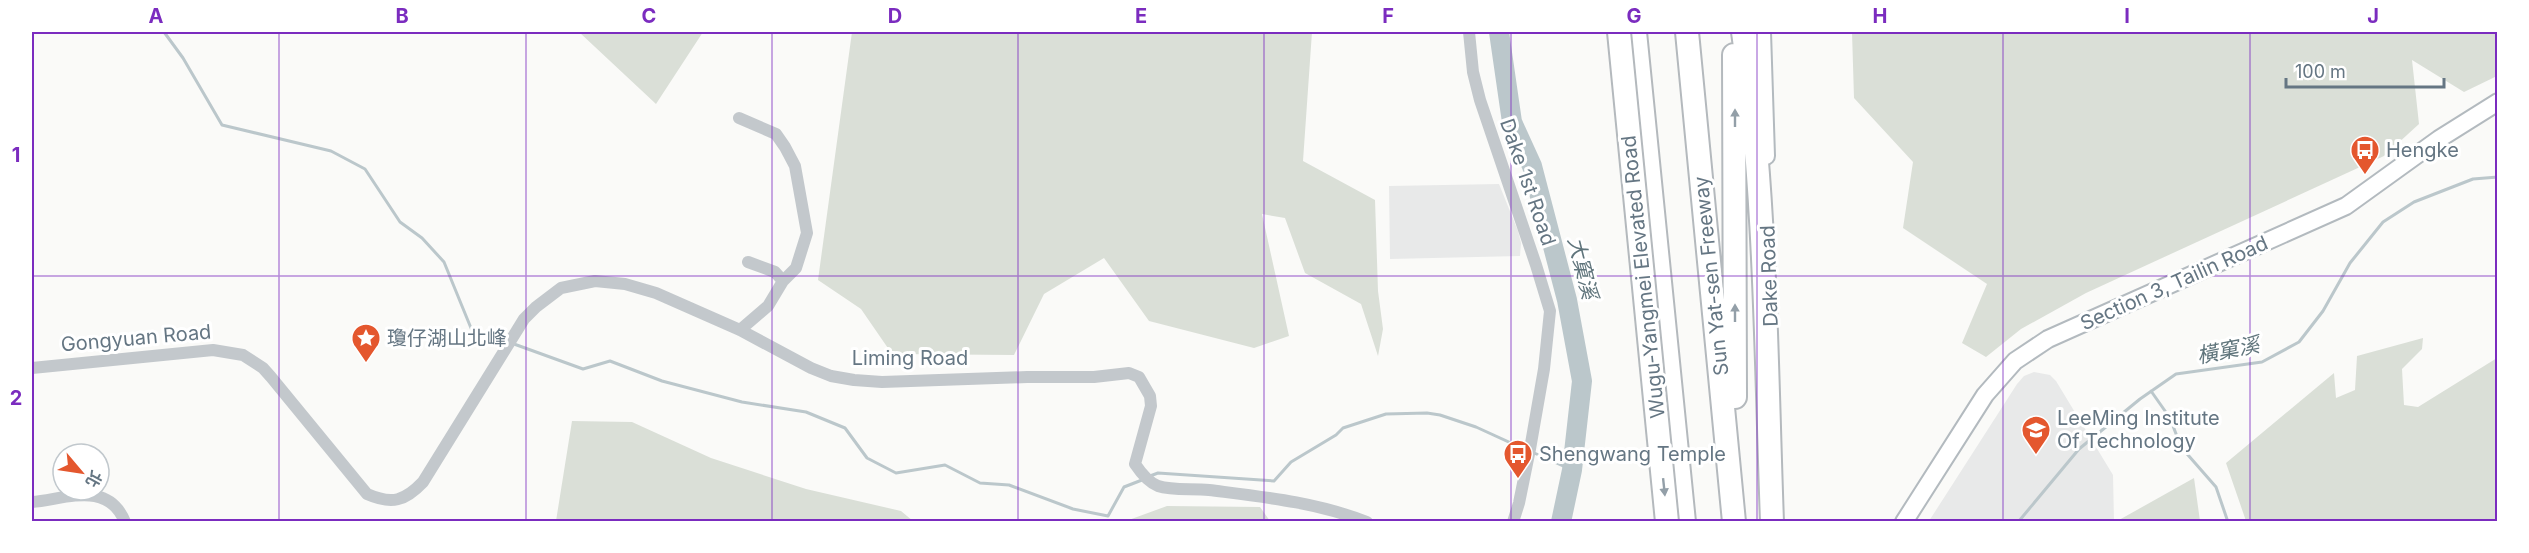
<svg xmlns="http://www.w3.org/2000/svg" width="2529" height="553" font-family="Inter,'Noto Sans TC',sans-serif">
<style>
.built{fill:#e8e9e9}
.green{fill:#dadfd7}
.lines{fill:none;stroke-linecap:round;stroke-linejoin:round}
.stream{stroke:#bbc7cb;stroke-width:3}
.river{stroke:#bbc7cb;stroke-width:20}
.secondary-casing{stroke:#b3babf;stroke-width:20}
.highway-casing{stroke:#b4b9bd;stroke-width:26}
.street{stroke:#c3c8cc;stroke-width:12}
.secondary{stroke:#fff;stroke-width:16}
.highway{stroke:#fff;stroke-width:22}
.highway-bridge-casing{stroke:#b4b9bd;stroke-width:26;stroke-linecap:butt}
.highway-bridge{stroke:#fff;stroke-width:22}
.oneway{fill:#939fa8}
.grid{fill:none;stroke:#7b2cbf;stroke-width:1.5;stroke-opacity:0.55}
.labels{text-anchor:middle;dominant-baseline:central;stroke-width:6;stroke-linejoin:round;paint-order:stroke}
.poi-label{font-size:20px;fill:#657683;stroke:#fff;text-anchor:start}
.street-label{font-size:20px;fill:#657683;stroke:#fff}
.water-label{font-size:21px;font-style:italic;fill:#60757c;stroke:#fff}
.neatline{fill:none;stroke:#7b2cbf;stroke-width:2}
.grid-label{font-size:20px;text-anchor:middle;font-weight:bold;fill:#7b2cbf}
</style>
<rect width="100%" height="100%" fill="#fafaf8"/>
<path class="built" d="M1499,184L1518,231L1521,243L1520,256L1390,259L1389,186Z
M2034,372L2050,375L2056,381L2113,475L2114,521H1929L2017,384L2024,376Z"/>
<path class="green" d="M579,32H703L656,104Z
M852,32H1312L1303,161L1375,200L1378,291L1383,329L1378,356L1361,304L1305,273L1285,218L1262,214L1289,336L1254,348L1149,321L1104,258L1044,294L1014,355L892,354L861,309L818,280Z
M1852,32H2497V76L2464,92L2412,60L2419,124L2384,156L2086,293L2021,329L1986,357L1962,343L1987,284L1903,228L1913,162L1854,98Z
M2423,338L2422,349L2402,369L2404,405L2418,407L2497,358V521H2246L2226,463L2334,373L2336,398L2355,390L2357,356Z
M572,421L632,422L711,458L806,489L901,511L913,521H556Z
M2194,478L2200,521H2118L2119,520Z
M1167,506L1260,507L1270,521H1126Z"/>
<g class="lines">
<path class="stream" d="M164,32L183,58L222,125L331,151L365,169L400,222L422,238L444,262L473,333L504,342
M514,344L583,369L610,361L662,381L742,402L806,412L845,428L867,458L896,473L945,465L980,483L1009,485L1073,509L1108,516L1124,487L1142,480
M2151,391L2170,418L2181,447L2216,487L2228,522
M1532,452L1572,470
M1150,476L1158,473L1274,481L1291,462L1336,435L1343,428L1386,414L1427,413L1440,415L1476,427L1526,450
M2019,521L2079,449L2140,399L2176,374L2262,362L2299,342L2323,311L2350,263L2383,222L2414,202L2473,179L2498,177"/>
<path class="river" d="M1499,32L1512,122L1532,166L1567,300L1582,381L1572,470L1561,522"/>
<g class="secondary-casing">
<path id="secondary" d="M1762,32L1766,156
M1904,522L1985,395L2015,361L2048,339L2346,206L2439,139L2498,102"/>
</g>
<g class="highway-casing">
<path id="highway" d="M1635,32L1684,522
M1687,32L1734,522
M1743,32C1766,194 1766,358 1772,522
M1734,55L1735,397"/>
</g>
<path class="street" d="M1469,32L1473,72L1480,100L1536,265L1550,311L1544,369L1530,449L1519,503L1513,522
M739,118L776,134L785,147L795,166L807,233L796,268L783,281L768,306L740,330
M748,262L775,272L783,281
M32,368L213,350L243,355L263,368L271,377L367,494C392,505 405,501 423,482L524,319L536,307L561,288L595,281L625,284L656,293L740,330L811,368L831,376L854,380L882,382L1027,377H1094L1129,373L1139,377L1150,396L1151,406L1135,464C1141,473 1148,482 1158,486C1173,491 1193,488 1209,490C1264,497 1315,502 1367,522
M32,502C66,499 108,480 125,522"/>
<use href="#secondary" class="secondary"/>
<use href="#highway" class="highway"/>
<g class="highway-bridge-casing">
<path id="highway-bridge" d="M1619,32L1667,522"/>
</g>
<use href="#highway-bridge" class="highway-bridge"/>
</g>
<defs><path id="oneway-solid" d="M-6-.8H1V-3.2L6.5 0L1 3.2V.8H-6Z" transform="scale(1.5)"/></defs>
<g class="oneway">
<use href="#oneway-solid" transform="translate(1735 118) rotate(-90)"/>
<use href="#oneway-solid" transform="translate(1735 313) rotate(-90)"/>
<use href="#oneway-solid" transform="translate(1664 487) rotate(84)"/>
</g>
<path class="grid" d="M279,32V522M526,32V522M772,32V522M1018,32V522M1264,32V522M1511,32V522M1757,32V522M2003,32V522M2250,32V522M32,276H2498"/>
<defs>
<g id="bus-pin" transform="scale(1.5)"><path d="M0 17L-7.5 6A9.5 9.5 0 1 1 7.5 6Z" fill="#e4572e" stroke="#fff"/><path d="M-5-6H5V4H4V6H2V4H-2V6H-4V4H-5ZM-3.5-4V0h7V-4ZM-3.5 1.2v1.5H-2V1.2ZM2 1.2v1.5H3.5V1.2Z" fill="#fff"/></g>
<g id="sight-pin" transform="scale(1.5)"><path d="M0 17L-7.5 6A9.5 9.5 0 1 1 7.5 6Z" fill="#e4572e" stroke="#fff"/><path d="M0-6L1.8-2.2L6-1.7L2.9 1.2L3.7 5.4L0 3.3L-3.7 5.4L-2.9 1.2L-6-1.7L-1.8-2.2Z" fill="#fff"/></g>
<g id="university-pin" transform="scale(1.5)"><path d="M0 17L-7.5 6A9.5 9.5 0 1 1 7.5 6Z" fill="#e4572e" stroke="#fff"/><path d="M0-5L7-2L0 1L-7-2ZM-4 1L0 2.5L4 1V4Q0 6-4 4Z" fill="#fff"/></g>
</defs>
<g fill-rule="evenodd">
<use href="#bus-pin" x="2365" y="150"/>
<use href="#sight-pin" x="366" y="338"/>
<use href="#university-pin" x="2036" y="430"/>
<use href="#bus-pin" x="1518" y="454"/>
</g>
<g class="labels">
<g class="poi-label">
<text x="2386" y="150">Hengke</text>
<text x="387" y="338">瓊仔湖山北峰</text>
<text x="2057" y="418">LeeMing Institute<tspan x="2057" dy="23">Of Technology</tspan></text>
<text x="1539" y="454">Shengwang Temple</text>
</g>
<g class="street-label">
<text transform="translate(1528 182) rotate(71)">Dake 1st Road</text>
<text transform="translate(1711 276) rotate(-96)">Sun Yat-sen Freeway</text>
<text transform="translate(1769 276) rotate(-92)">Dake Road</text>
<text transform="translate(1643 277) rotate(-96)">Wugu-Yangmei Elevated Road</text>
<text transform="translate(2174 283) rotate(-24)">Section 3, Tailin Road</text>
<text transform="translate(136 338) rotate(-5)">Gongyuan Road</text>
<text x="910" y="358">Liming Road</text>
</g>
<g class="water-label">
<text transform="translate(1583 268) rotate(76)">大窠溪</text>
<text transform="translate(2228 350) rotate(-11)">橫窠溪</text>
</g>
</g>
<rect width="2529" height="553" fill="none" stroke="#ffffff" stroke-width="66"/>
<g transform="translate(81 472) rotate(119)"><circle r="28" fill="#ffffff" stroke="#c1c8cd" stroke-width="1.5"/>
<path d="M0-4.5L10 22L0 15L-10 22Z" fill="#e4572e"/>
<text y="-9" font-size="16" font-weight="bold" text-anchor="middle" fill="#657683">北</text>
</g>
<path d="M2286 78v9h158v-9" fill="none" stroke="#657683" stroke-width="3"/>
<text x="2295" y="78" font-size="18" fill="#657683" stroke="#ffffff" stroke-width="4.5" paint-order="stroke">100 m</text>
<rect x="33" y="33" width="2463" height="487" class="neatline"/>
<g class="grid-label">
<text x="156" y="23">A</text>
<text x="402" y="23">B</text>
<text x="649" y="23">C</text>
<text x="895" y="23">D</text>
<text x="1141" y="23">E</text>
<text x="1388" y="23">F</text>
<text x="1634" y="23">G</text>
<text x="1880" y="23">H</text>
<text x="2127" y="23">I</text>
<text x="2373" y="23">J</text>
<text x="16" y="162">1</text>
<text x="16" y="405">2</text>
</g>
</svg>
